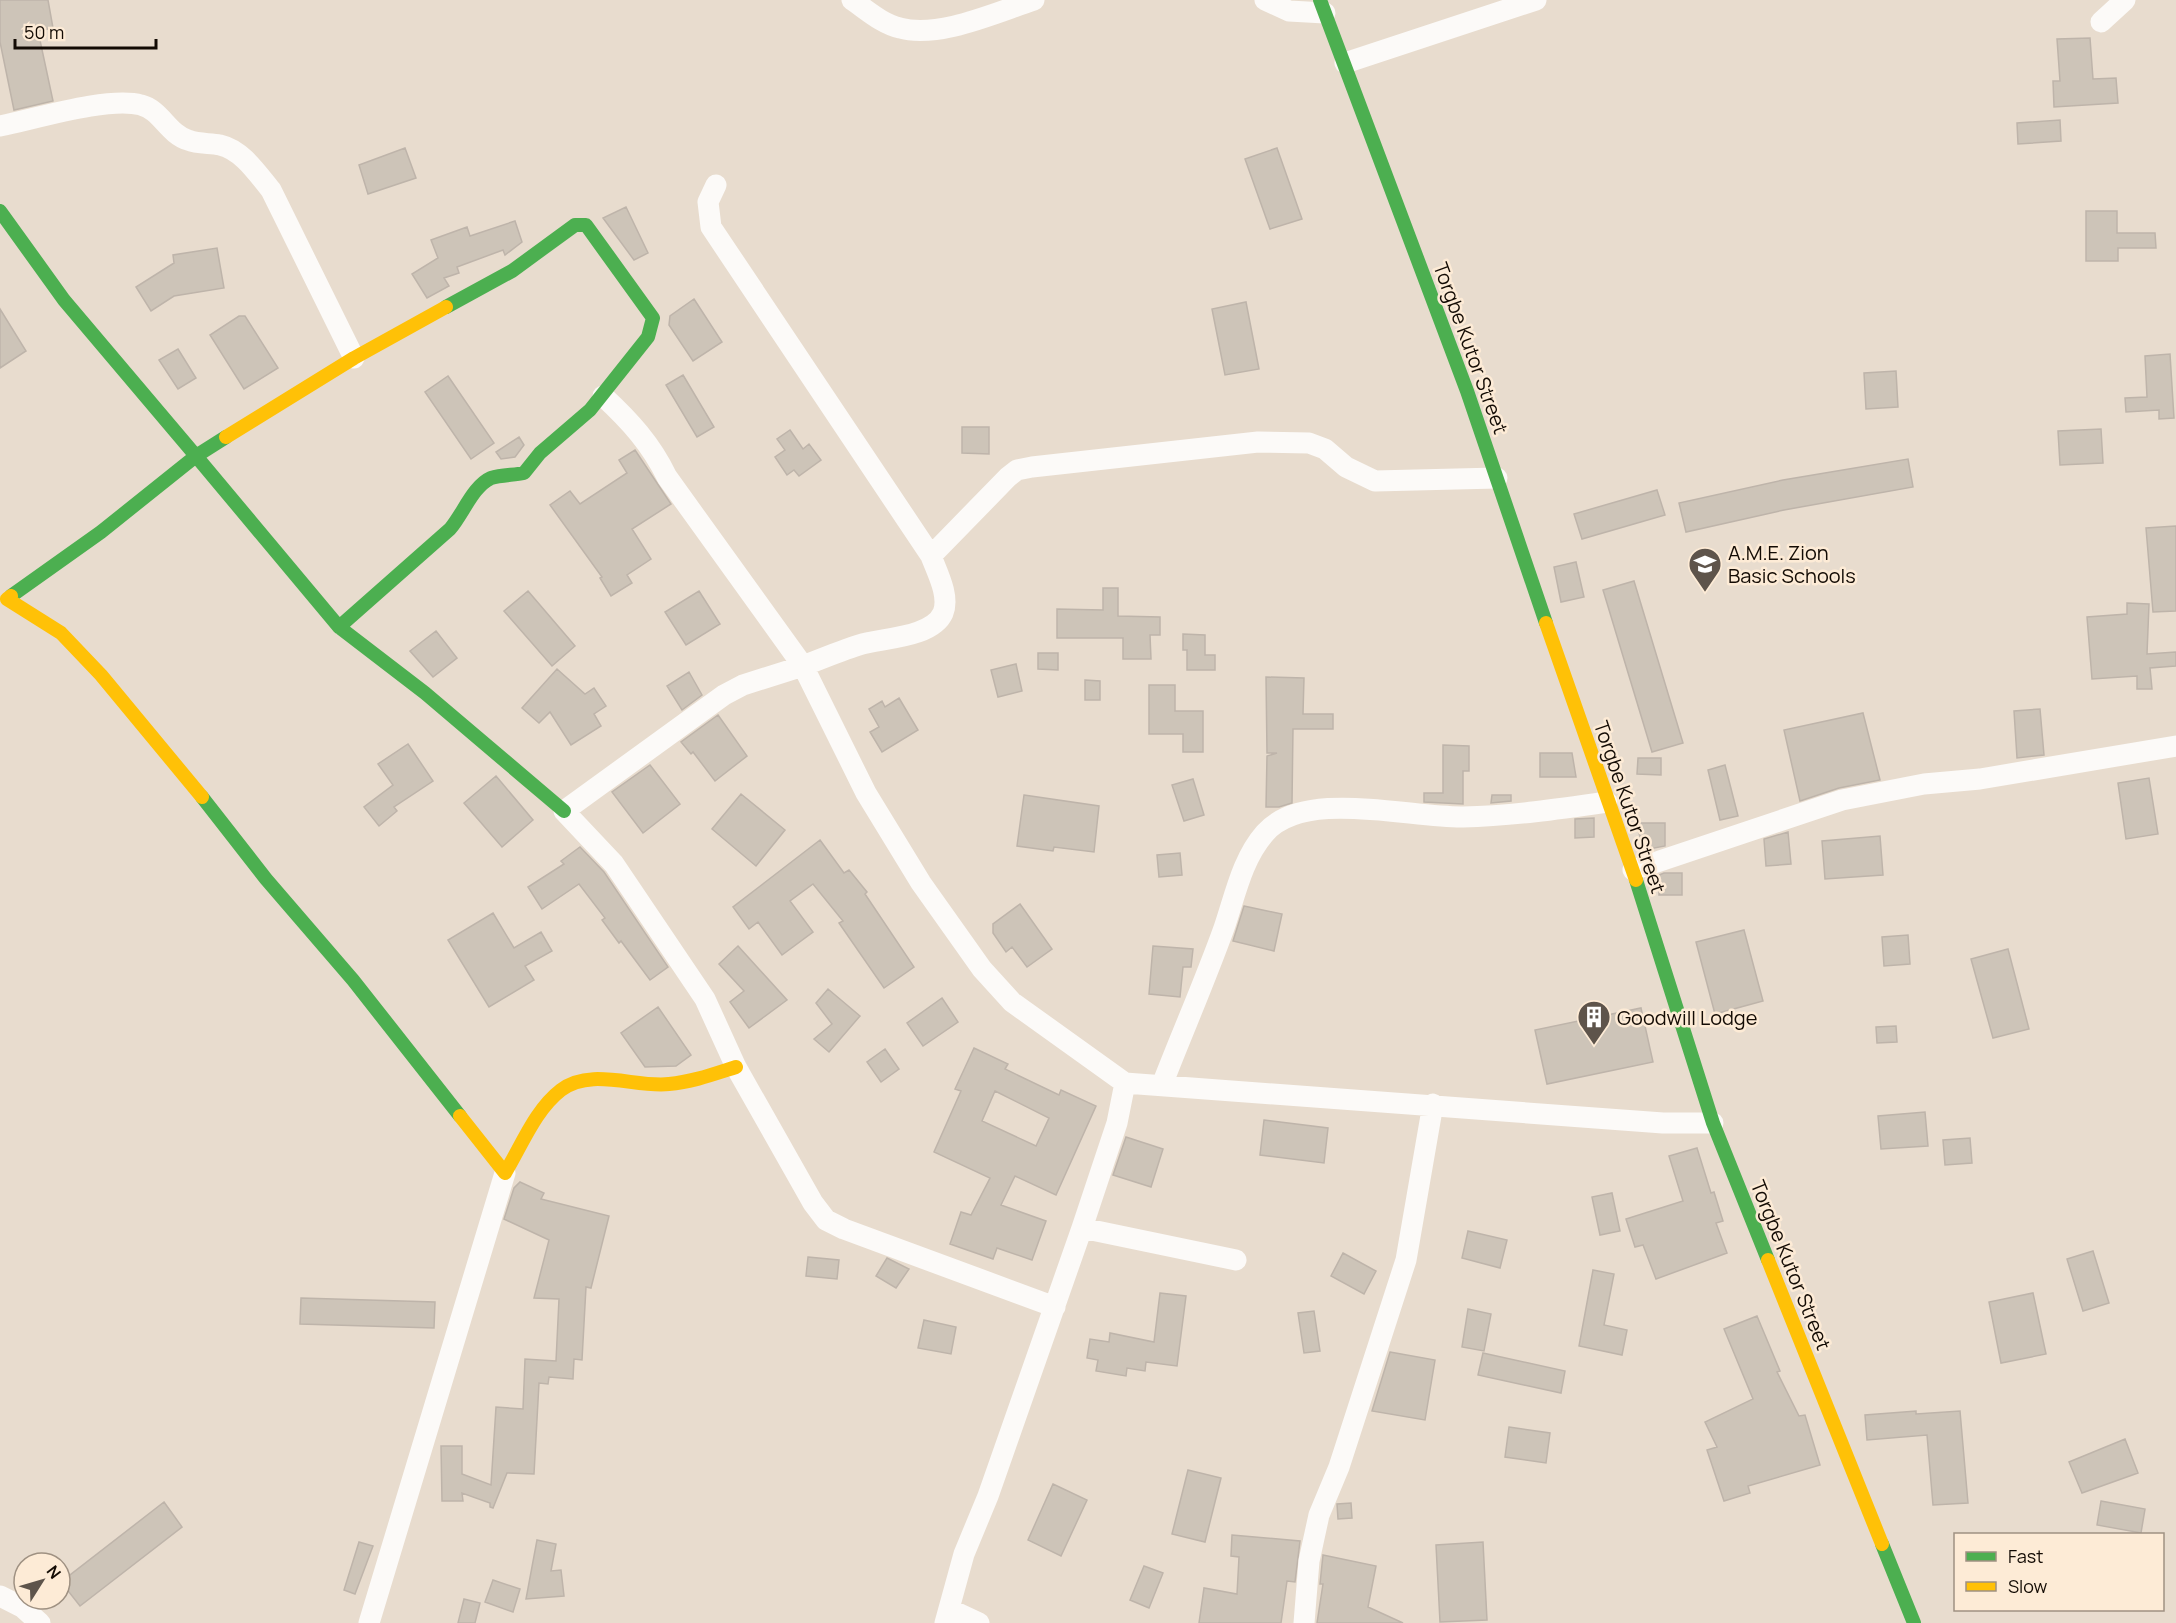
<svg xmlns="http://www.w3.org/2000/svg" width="2176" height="1623" font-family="Manrope,sans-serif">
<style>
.building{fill:#cdc4b8;stroke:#beb4aa;stroke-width:1.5;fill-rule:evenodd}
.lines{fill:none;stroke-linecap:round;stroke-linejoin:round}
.street{stroke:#fcfaf8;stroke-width:21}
.fast{stroke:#4caf50;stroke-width:14}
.slow{stroke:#ffc107;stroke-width:14}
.labels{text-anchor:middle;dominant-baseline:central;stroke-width:5;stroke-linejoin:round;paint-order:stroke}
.street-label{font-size:20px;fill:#130b04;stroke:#fdebd6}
.poi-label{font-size:20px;fill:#130b04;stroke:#fdebd6;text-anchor:start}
</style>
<rect width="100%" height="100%" fill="#e8dcce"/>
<path class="building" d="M0,0H48L53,28L38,31L53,101L14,110L0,42Z
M2090,38L2093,79L2116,78L2118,103L2054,107L2053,81H2060L2057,39Z
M2060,120L2061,141L2018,144L2017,123Z
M405,148L416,178L368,194L359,165Z
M1277,148L1302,219L1270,229L1245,159Z
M626,207L648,253L634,260L603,218Z
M2086,211H2117V233H2155L2156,248H2118V261H2086Z
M515,221L522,242L505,255L503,250L457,267L459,273L444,278L449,286L427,298L412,274L438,258L431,240L467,227L470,236Z
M217,248L224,288L174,296L151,311L136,287L174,263L173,255Z
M694,299L722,342L693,361L669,325L670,316Z
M1246,302L1259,369L1225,375L1212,309Z
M0,309L26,351L0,368Z
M239,316H245L278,368L244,389L210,335Z
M178,349L196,378L178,389L159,360Z
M2170,354L2174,418L2159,419V410L2126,412L2125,398L2147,397L2145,356Z
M1896,371L1898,407L1866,409L1864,373Z
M683,375L714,427L697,437L666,385Z
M448,376L494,443L471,459L425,392Z
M962,427H989V454L962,453Z
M2101,429L2103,463L2060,465L2058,431Z
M790,430L803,449L809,444L821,460L799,476L794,470L787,475L775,457L785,450L777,439Z
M519,437L524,445L515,457L501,459L496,452Z
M635,450L671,504L632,529L651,559L627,575L632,583L611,596L600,578L602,577L550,505L570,491L580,504L627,473L619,460Z
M1908,459L1913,487L1784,510L1686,532L1679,503L1783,480Z
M1657,490L1665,515L1582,539L1574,514Z
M2176,526V611L2153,612L2146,528Z
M1576,562L1584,597L1561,602L1554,567Z
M1634,581L1683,743L1652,752L1603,590Z
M1103,588H1118V616L1160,617V635H1150L1151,659H1123V638H1057V609L1103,610Z
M528,591L575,646L552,666L504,611Z
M699,591L720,624L686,645L665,612Z
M2127,603L2149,604L2147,654L2176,652V666L2150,668L2152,689H2137V676L2092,679L2087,617L2127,614Z
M436,631L457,658L433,677L410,651Z
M1183,634L1205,635V655H1215V670H1187V650H1183Z
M1038,653H1058V670L1038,669Z
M1016,664L1022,691L998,697L991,670Z
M557,669L585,694L594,688L606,706L594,714L601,726L571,745L550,712L539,723L522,708Z
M689,672L702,695L682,710L667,686Z
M1266,677L1304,678L1303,714H1333V729H1293L1292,803L1279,807H1266L1267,756L1277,753H1267Z
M1085,680L1100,681V700H1085Z
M1149,685H1175V711H1203V752H1183V734H1149Z
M899,698L918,730L882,752L870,732L879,727L869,709L882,701L885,707Z
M2040,709L2044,755L2017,758L2014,711Z
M1863,713L1880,780L1839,788L1800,801L1784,730Z
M718,715L747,756L715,781L693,752L691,754L681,742Z
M408,744L433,781L394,807L397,811L379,826L364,807L393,785L378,764Z
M1443,745L1469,746V771H1463V804L1424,802V793H1443Z
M1540,753H1572L1576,777H1540Z
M1638,758H1661V775L1637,774Z
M650,765L680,804L643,833L612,792Z
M1725,765L1738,816L1720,820L1708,770Z
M496,776L533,820L502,847L464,803Z
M2149,778L2158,834L2126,839L2118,783Z
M1193,779L1204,815L1184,821L1172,785Z
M741,794L785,830L756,866L712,829Z
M1024,795L1099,806L1094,852L1054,847L1053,851L1017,846Z
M1492,795H1511V801L1491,803Z
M1594,818V837L1575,838V819Z
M1636,823H1665V846L1644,850Z
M1788,832L1791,864L1766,866L1764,839Z
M1880,836L1883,875L1825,879L1822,841Z
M820,840L844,873L849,870L867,892L865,894L914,967L884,988L839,923L843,921L813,884L790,901L813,932L782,955L758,922L749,929L733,907Z
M580,847L604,872L668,967L650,980L621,941L619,943L602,920L605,918L579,884L542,909L528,887L564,864L561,861Z
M1180,853L1182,875L1159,877L1157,855Z
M1664,873H1682V895H1659V875Z
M1020,904L1052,949L1027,967L1012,947L1006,952L993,933V924Z
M1244,906L1282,914L1274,951L1233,941Z
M493,913L514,948L541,932L552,951L525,966L534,980L489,1007L448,940Z
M1744,930L1763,1001L1715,1014L1696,942Z
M1908,935L1910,964L1884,966L1882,937Z
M738,946L787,1000L749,1028L730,1002L744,991L719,964Z
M1153,946L1193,949L1191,967H1183L1180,997L1149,994Z
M2008,949L2029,1029L1993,1038L1971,959Z
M828,989L860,1016L829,1052L814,1039L832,1024L816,1003Z
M942,998L958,1022L923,1046L907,1023Z
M658,1007L691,1055L676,1066L645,1067L621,1033Z
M1641,1008L1653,1062L1547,1084L1535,1030Z
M1896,1026L1897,1042L1877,1043L1876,1027Z
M974,1048L1008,1064L1005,1069L1059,1095L1061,1090L1096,1106L1056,1195L1015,1176L1001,1205L1046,1221L1032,1260L997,1248L993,1259L950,1244L961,1212L971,1215L990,1178L934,1152L961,1091L955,1089ZM995,1091L1049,1118L1036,1146L982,1121Z
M885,1049L899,1069L881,1082L867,1062Z
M1925,1112L1928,1146L1881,1149L1878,1116Z
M1264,1120L1328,1128L1324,1163L1260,1155Z
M1126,1137L1163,1149L1151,1187L1113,1175Z
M1970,1138L1972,1163L1945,1165L1943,1140Z
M1697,1148L1711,1193L1714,1192L1723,1221L1716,1223L1727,1253L1656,1279L1643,1245L1635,1247L1626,1219L1683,1201L1669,1156Z
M520,1182L544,1193L541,1199L609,1216L591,1288L586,1287L582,1360L574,1359L573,1379L549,1377L548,1384L539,1383L534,1474L507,1473L493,1508L490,1507V1503L462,1493L463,1501H442L441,1446H462V1474L491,1485L496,1407L523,1409L525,1359L556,1361L559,1299L534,1298L549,1240L504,1219L514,1188Z
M1612,1193L1620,1231L1600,1235L1592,1197Z
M1468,1231L1507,1240L1500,1268L1462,1258Z
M2093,1251L2109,1303L2083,1311L2067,1259Z
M1343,1253L1376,1271L1364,1294L1331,1276Z
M808,1257L839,1260L837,1279L806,1276Z
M887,1258L909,1269L896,1288L876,1276Z
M1593,1270L1614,1274L1604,1325L1627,1330L1622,1355L1579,1346Z
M1160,1293L1186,1296L1177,1366L1146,1362L1145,1371L1127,1368L1126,1376L1096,1371L1098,1360L1087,1358L1090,1339L1109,1342L1110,1333L1154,1342Z
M2033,1293L2046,1354L2001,1363L1989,1302Z
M301,1298L435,1302L434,1328L300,1324Z
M1468,1309L1491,1314L1484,1351L1462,1347Z
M1314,1311L1320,1351L1304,1353L1298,1313Z
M1757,1316L1780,1371L1777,1372L1799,1416L1805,1415L1820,1465L1748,1486L1750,1493L1724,1501L1707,1450L1717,1447L1705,1422L1753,1399L1724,1329Z
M924,1320L956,1327L951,1354L918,1348Z
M1390,1352L1435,1360L1425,1420L1372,1411Z
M1483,1353L1565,1371L1561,1393L1478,1375Z
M1916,1411V1414L1960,1411L1968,1503L1933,1505L1927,1435L1867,1440L1865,1415Z
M1509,1427L1550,1433L1546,1463L1505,1457Z
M2125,1439L2138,1473L2082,1493L2069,1462Z
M1188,1470L1221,1478L1205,1542L1172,1534Z
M1053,1484L1087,1500L1061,1556L1028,1540Z
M2101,1501L2145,1509L2141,1533L2097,1525Z
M164,1502L182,1527L80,1606L61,1582Z
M1351,1503L1352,1518L1338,1519L1337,1504Z
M1232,1535L1300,1541L1295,1582L1287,1581L1281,1623H1199L1204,1588L1237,1594L1239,1557L1231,1556Z
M537,1540L556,1544L551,1571L561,1570L564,1596L526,1599Z
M359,1542L373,1546L355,1594L344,1590Z
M1483,1542L1487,1620L1440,1622L1436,1545Z
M1323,1555L1376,1566L1368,1607L1403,1623H1317L1323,1584H1320Z
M1144,1566L1163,1573L1149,1608L1130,1600Z
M493,1580L520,1589L513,1612L485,1602Z
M464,1599L480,1603L475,1623H458Z"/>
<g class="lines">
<path class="street" d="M852,0C867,10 882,24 900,28C938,39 997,12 1034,0
M1265,0L1289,11L1325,13
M2101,22L2125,0
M1345,63L1536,0
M0,126C35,119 109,96 141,105C161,110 168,134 188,140C198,144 209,143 220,145C242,150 257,173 271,190L354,358
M716,185L708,202L711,227L931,556C937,572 950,596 943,613C932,638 881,638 859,645C840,651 821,659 803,666L866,793L921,883L982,969L1012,1002L1125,1083
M603,396C630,421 651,444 667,477L803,666L743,685L724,695L564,811L614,864L705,999L736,1067L813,1203L826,1220L844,1229L1055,1307
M931,556L1008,477L1017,470L1032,467L1258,442L1309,443L1325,449L1346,467L1375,481L1497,478
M1633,870L1842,800L1924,784L1980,779L2176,746
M1162,1085C1182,1033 1205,981 1224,928C1235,896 1242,859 1265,833C1304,788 1409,818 1463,817C1511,816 1559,809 1607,802
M1082,1228L1236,1260
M0,1596L22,1607L40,1623
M949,1609L979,1623
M369,1623L505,1173
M945,1623L964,1554L988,1496L1082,1228L1117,1123L1125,1083L1663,1123H1713
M1304,1623L1309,1561L1319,1515L1339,1467L1406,1260L1433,1104"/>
<path class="fast" d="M1320,0L1467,391L1546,623
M0,211L64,300L196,456L101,532L11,596
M226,437L196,456L339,627L425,693L564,811
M339,627L450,529C463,514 473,486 491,478C501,475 514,475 524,473L540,453L590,410L648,337L653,318L586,225H575L512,271L446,307
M202,797L266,879L353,980L460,1116
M1636,880L1713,1123L1768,1260
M1882,1544L1914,1623"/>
<path class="slow" d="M226,437L354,358L446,307
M11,596L7,599L61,633L101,675L202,797
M1546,623L1636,880
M460,1116L505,1173C522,1145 535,1110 561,1090C591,1067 636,1088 669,1084C692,1082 714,1074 736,1067
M1768,1260L1882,1544"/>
</g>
<defs>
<g id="school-pin" transform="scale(1.725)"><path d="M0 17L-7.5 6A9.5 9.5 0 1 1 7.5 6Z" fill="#5e544b" stroke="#fdebd6"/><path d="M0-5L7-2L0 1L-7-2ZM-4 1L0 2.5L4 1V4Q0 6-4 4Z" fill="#fff"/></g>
<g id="building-pin" transform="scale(1.725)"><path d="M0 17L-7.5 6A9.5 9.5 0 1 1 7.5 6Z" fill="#5e544b" stroke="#fdebd6"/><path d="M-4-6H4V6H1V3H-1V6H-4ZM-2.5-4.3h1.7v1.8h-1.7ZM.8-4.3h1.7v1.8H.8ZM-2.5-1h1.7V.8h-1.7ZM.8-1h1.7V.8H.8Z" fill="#fff"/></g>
</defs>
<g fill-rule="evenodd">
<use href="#school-pin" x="1705" y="564"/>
<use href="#building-pin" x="1594" y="1017"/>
</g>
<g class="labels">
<g class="street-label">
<text transform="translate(1471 348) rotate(70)">Torgbe Kutor Street</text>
<text transform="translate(1630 807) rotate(71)">Torgbe Kutor Street</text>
<text transform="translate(1791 1265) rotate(68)">Torgbe Kutor Street</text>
</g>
<g class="poi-label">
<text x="1728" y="552">A.M.E. Zion<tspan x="1728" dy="23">Basic Schools</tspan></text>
<text x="1617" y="1017">Goodwill Lodge</text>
</g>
</g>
<rect x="1954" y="1533" width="210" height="78" fill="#fdebd6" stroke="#9f9182" stroke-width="1.5"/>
<rect x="1966" y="1552" width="30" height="9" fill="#4caf50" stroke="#9f9182" stroke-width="1.5"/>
<text x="2008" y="1563" font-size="18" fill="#130b04">Fast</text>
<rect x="1966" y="1582" width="30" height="9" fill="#ffc107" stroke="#9f9182" stroke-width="1.5"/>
<text x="2008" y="1593" font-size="18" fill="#130b04">Slow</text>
<g transform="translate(42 1581) rotate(53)"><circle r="28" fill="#fdebd6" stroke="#9f9182" stroke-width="1.5"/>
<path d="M0-4.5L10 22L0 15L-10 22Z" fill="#5e544b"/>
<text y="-9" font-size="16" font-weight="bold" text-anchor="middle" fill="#130b04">N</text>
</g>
<path d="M15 39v9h141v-9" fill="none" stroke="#130b04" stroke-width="3"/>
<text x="24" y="39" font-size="18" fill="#130b04" stroke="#fdebd6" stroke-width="4.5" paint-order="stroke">50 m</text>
</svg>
